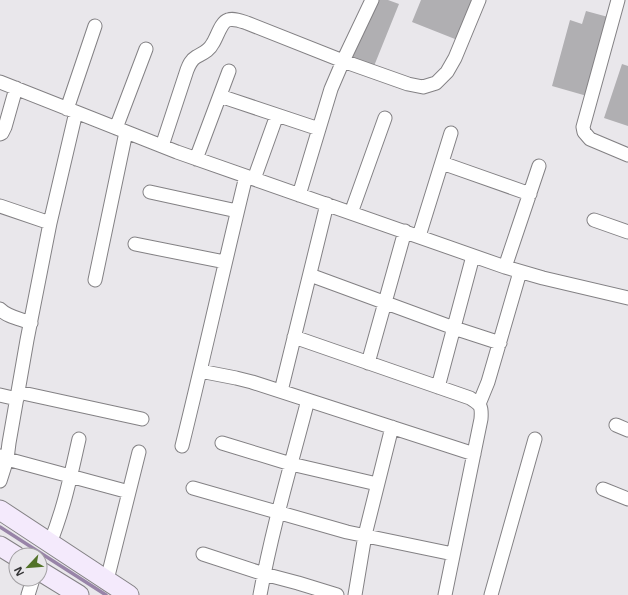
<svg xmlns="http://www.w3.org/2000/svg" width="628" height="595" font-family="'Open Sans',sans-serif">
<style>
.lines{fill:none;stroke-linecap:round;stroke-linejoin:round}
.stream{stroke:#9884a8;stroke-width:3.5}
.building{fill:#b0afb2}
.street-casing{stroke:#838184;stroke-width:15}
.secondary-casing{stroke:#838184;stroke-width:21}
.street{stroke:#fff;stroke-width:13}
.secondary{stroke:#f4eafc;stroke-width:19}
</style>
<rect width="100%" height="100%" fill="#e9e7eb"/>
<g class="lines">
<path class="stream" d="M0,527L106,595"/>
</g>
<path class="building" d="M375,0H388L399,4L374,66L352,57Z
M421,0H476L460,41L412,22Z
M586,11L608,17L587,96L552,86L570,20L582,24Z
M622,64L628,66V126L604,118Z"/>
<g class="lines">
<g class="street-casing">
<path id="street" d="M618,0L583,127L584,132L590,139L628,155
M0,82L177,152L505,267L543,278L628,298
M220,96L319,129
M67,109L95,26
M116,128L146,49
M0,134L2,133L5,127L16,88
M162,146L187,70C189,65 191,60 196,57C203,53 209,51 213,43C217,37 221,22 228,20C234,18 241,21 247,23L343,61L408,84L423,87L436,83L447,72L455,58L479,0
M196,159L229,71
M442,163L530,194
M254,179L277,115
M150,192L237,211
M299,195L331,89L343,61L372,0
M0,206L50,223
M351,213L385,118
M594,220L628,232
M419,236L451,133
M135,244L225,262
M505,267L539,166
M310,275L454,328L500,343
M95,280L126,132
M0,309C7,317 21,319 31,323
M294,337L470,398C481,405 482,406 481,419L445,595
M368,363L405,231
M200,371L236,378L252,382L474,454
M438,387L473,256
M281,391L327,204
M18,392L142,419
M0,395L17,399
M479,404L488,382L520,272
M616,425L628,430
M222,443L291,464L377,484
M182,446C204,357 224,266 246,176
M0,456L7,459L129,492
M0,481L7,459L9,443L27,340L50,223L76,112
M193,488L347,532L453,554
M603,489L628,499
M50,543C64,509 71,474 79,439
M203,554L264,574L298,583L337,595
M107,580L139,452
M28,595L33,579
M260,595C272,529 291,465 308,400
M355,595L365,535L392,427
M491,595L535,439"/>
</g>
<g class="secondary-casing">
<path id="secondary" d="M0,510L129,595
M0,546L16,556
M40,571L79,595"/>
</g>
<use href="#street" class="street"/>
<use href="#secondary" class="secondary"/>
</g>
<g transform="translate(28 567) rotate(244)"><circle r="19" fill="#e9e7eb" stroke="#a19fa2"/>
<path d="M0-3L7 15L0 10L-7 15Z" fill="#527228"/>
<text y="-6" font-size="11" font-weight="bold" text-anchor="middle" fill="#343435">N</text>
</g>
</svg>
